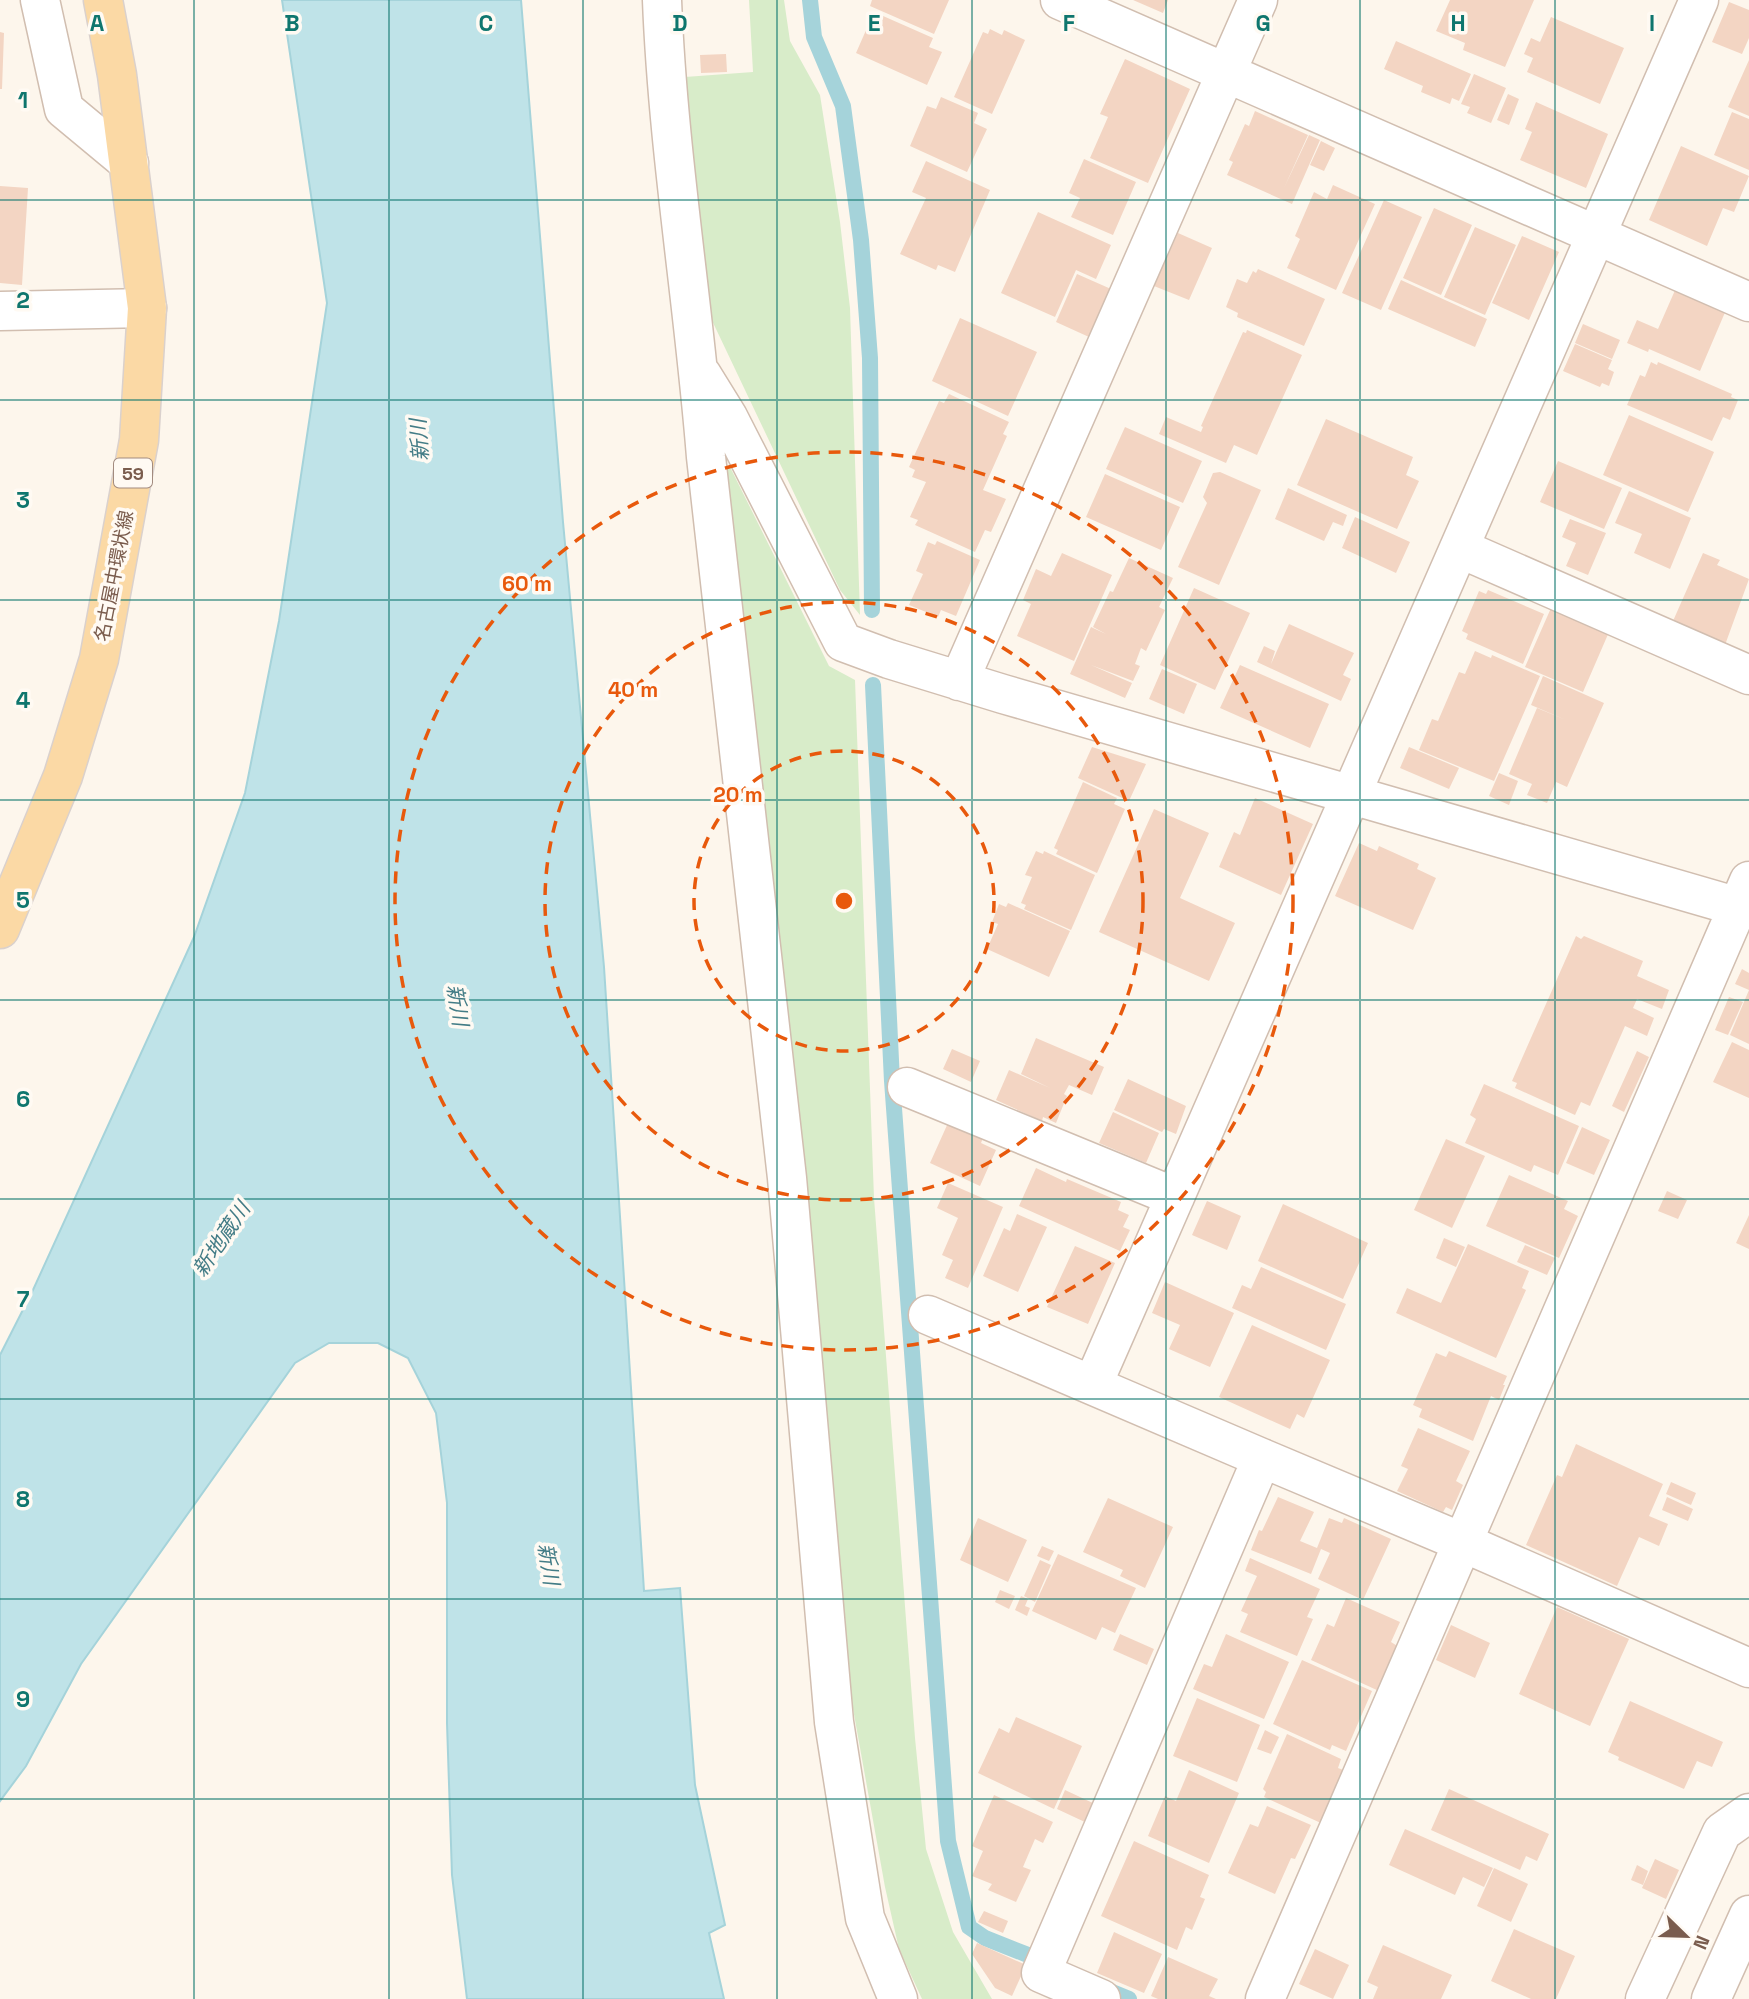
<svg xmlns="http://www.w3.org/2000/svg" width="1749" height="1999" font-family="'Space Grotesk','Noto Sans JP',sans-serif">
<style>
.green{fill:#d8ecc9}
.water{fill:#bfe3e8;stroke:#a5d3da;stroke-width:2}
.lines{fill:none;stroke-linecap:round;stroke-linejoin:round}
.stream{stroke:#a5d3da;stroke-width:16}
.building{fill:#f3d5c3}
.minor-casing{stroke:#d1beb0;stroke-width:41}
.major-casing{stroke:#dad1cd;stroke-width:41}
.minor{stroke:#fff;stroke-width:38}
.major{stroke:#fbd9a5;stroke-width:38}
.grid{fill:none;stroke:#0f766e;stroke-width:2;stroke-opacity:0.55}
.ring{fill:none;stroke:#e8590c;stroke-width:3.5;stroke-dasharray:12 9}
.labels{text-anchor:middle;dominant-baseline:central;stroke-width:7;stroke-linejoin:round;paint-order:stroke}
.shield{fill:#fffaf3;stroke:#a28b7f;stroke-width:2}
.shield-label{font-size:18px;font-weight:bold;fill:#7a5c4d}
.street-label{font-size:19px;fill:#7a5c4d;stroke:#fffaf3}
.water-label{font-size:21px;font-style:italic;fill:#437c86;stroke:#fffaf3}
.grid-label{font-size:23px;text-anchor:middle;font-weight:bold;fill:#0f766e;stroke:#fffaf3;stroke-width:7;stroke-linejoin:round;paint-order:stroke}
.centre{fill:#e8590c;stroke:#fffaf3;stroke-width:3.5}
.ring-label{font-size:21px;text-anchor:middle;font-weight:bold;fill:#e8590c;stroke:#fffaf3;stroke-width:7;stroke-linejoin:round;paint-order:stroke}
</style>
<rect width="100%" height="100%" fill="#fdf6ec"/>
<path class="green" d="M749,0H784L790,41L820,95L840,222L850,308L860,615L840,590L707,310L685,77L753,72Z
M730,467L829,666L855,680L874,1198L915,1738L926,1849L953,1932L992,1999H922L899,1949L885,1887L850,1692L719,474Z"/>
<path class="water" d="M282,0H521L563,522L604,967L644,1591L680,1588L695,1785L725,1925L709,1933L724,1999H467L452,1875L447,1723V1503L436,1413L408,1358L378,1343H329L295,1363L81,1664L26,1766L0,1801V1355L33,1290L194,937L245,793L279,621L327,303Z"/>
<g class="lines">
<path class="stream" d="M810,0L814,37L843,106L861,240L870,358L872,610
M873,685L892,1081L948,1841L969,1927L985,1938L1028,1955
M1102,1988L1129,1999"/>
</g>
<path class="building" d="M872,0H949L934,34L870,6Z
M1133,0H1168L1163,13Z
M1450,0H1534L1505,67L1463,50L1465,43L1436,31Z
M1729,2L1749,10V38L1742,54L1712,42Z
M874,12L933,38L929,47L942,52L927,85L856,53Z
M1551,17L1624,48L1600,104L1527,72L1533,58L1524,54L1531,38L1540,42Z
M990,29L1002,35L1004,30L1025,40L992,114L954,97L983,32L988,34Z
M0,32L4,33L2,89H0Z
M1396,41L1471,74L1459,101L1452,98L1450,104L1421,92L1423,86L1384,69Z
M726,54L727,72L701,73L700,55Z
M1125,59L1190,89L1148,183L1090,158L1108,117L1100,114Z
M1749,60V116L1728,107Z
M1474,74L1506,88L1491,123L1467,113L1470,107L1461,104Z
M1508,94L1519,99L1509,125L1497,120Z
M941,97L978,113L974,123L987,129L967,172L910,146L927,106L936,109Z
M1536,102L1608,134L1586,188L1520,160L1532,132L1525,129Z
M1255,111L1308,135L1284,188L1309,135L1320,140L1292,204L1227,175L1233,162L1229,160L1245,124L1249,126Z
M1732,112L1749,119V170L1714,155Z
M1321,141L1335,148L1324,171L1310,165Z
M1681,146L1749,176L1734,212L1723,208L1707,246L1649,220Z
M1084,159L1136,182L1113,235L1071,217L1080,198L1069,193Z
M926,161L990,190L955,272L938,265L936,270L900,254L926,198L912,192Z
M1333,185L1375,204L1336,290L1287,268L1300,239L1295,236L1314,192L1327,199Z
M0,186L28,188L22,285L0,283Z
M1384,200L1422,217L1381,310L1342,293Z
M1434,208L1472,225L1441,295L1403,278Z
M1038,212L1111,245L1096,279L1076,270L1055,317L1001,293Z
M1475,227L1516,245L1485,315L1444,297Z
M1178,233L1212,248L1189,300L1154,286Z
M1522,236L1559,252L1529,320L1492,303Z
M1258,269L1325,299L1304,346L1237,317L1238,313L1226,307L1237,279L1247,283L1253,271L1256,273Z
M1077,274L1111,289L1089,337L1056,322Z
M1401,280L1487,319L1475,347L1388,309Z
M1676,288L1726,310L1700,371L1649,349L1648,352L1627,343L1637,320L1658,329Z
M960,318L1037,352L1008,416L932,381Z
M1583,324L1620,340L1612,359L1575,343Z
M1247,330L1302,355L1257,455L1234,445L1226,463L1159,434L1166,417L1201,432L1203,427L1201,426L1243,332L1246,333Z
M1575,344L1612,360L1608,369L1614,372L1609,386L1602,383L1600,387L1563,371Z
M1651,362L1657,365L1658,362L1732,394L1731,397L1738,400L1730,420L1723,417L1712,441L1627,405L1640,375L1645,377Z
M949,394L1009,422L1003,434L1007,436L983,490L1006,499L991,532L985,530L975,552L915,525L918,520L910,517L926,482L912,477L915,470L909,467L939,401L944,403Z
M1629,415L1714,452L1688,512L1603,475Z
M1326,419L1413,457L1406,475L1419,481L1397,529L1297,485Z
M1125,427L1202,461L1183,503L1106,469Z
M1558,461L1622,488L1604,529L1540,502Z
M1220,472L1261,490L1219,585L1178,567L1207,503L1203,497L1213,473Z
M1105,474L1180,507L1161,550L1086,517Z
M1288,488L1347,515L1343,526L1333,522L1324,541L1275,519Z
M1629,491L1691,518L1670,569L1634,553L1642,534L1615,523Z
M1355,517L1410,542L1396,573L1342,548Z
M1570,519L1606,533L1588,575L1566,566L1576,543L1562,537Z
M937,541L980,560L956,616L941,610L938,617L909,605L923,574L916,571L928,542L935,545Z
M1062,553L1112,575L1074,661L1017,636L1031,604L1023,600L1036,569L1051,576Z
M1703,553L1720,560L1717,565L1749,579L1725,645L1673,621Z
M1129,558L1173,578L1159,607L1165,610L1146,651L1141,648L1135,664L1140,666L1133,681L1091,665L1132,683L1125,698L1070,674L1091,627L1106,634L1093,627L1110,591L1113,592Z
M1194,588L1250,613L1215,690L1160,665Z
M1488,590L1544,614L1523,664L1466,639L1468,634L1462,631L1479,591L1486,594Z
M1551,608L1609,632L1583,692L1525,667Z
M1289,624L1354,653L1343,675L1351,679L1341,701L1257,662L1264,646L1275,651L1271,664Z
M1475,651L1491,658L1492,655L1540,676L1494,781L1419,750L1432,719L1438,721L1459,672L1465,674Z
M1240,665L1329,704L1310,748L1220,708Z
M1162,669L1197,684L1184,714L1149,699Z
M1543,676L1604,703L1567,787L1556,782L1547,803L1527,795L1532,784L1509,774L1537,708L1566,720L1531,705Z
M1092,747L1146,764L1129,801L1078,778Z
M1409,747L1459,768L1449,789L1400,768Z
M1499,773L1518,781L1509,805L1489,796Z
M1083,782L1117,798L1114,804L1125,809L1097,873L1056,854L1058,850L1054,848Z
M1255,798L1313,824L1281,895L1219,867L1234,832L1240,835Z
M1154,809L1209,833L1180,898L1235,923L1209,981L1099,932Z
M1359,843L1377,851L1379,846L1419,864L1417,869L1436,878L1413,930L1335,896Z
M1036,851L1043,854L1044,851L1095,875L1071,930L1024,909L1026,905L1021,903L1032,877L1025,875Z
M1008,903L1070,931L1049,977L987,949L998,924L992,922L999,904L1006,907Z
M1576,936L1581,939L1584,936L1643,961L1637,976L1669,990L1662,1009L1637,999L1633,1008L1654,1018L1647,1036L1625,1026L1590,1106L1581,1102L1575,1115L1515,1088L1517,1083L1512,1081Z
M1742,969L1749,973V990L1735,984Z
M1749,990V1044L1730,1035Z
M1729,997L1743,1002L1728,1035L1715,1030Z
M1036,1038L1104,1067L1092,1095L1069,1085L1064,1094L1067,1096L1056,1123L1043,1117L1042,1121L996,1100L1009,1070L1050,1088L1021,1074Z
M1732,1042L1749,1050V1098L1713,1082Z
M952,1049L980,1061L971,1082L943,1069Z
M1637,1051L1649,1057L1624,1112L1612,1106Z
M1128,1079L1186,1106L1176,1134L1164,1129L1162,1132L1114,1110Z
M1484,1084L1579,1126L1558,1175L1534,1165L1531,1172L1465,1143L1476,1119L1470,1115Z
M1113,1112L1159,1133L1146,1163L1099,1143Z
M948,1123L983,1138L981,1143L996,1150L980,1186L930,1163Z
M1582,1127L1610,1140L1594,1175L1566,1163Z
M1446,1139L1485,1156L1452,1228L1414,1210Z
M1036,1168L1066,1182L1067,1179L1121,1202L1118,1210L1129,1215L1123,1227L1130,1230L1120,1251L1019,1206Z
M1509,1175L1568,1201L1564,1209L1578,1216L1559,1258L1486,1226Z
M948,1183L1003,1207L968,1288L945,1278L953,1260L942,1255L958,1218L937,1208Z
M1667,1191L1687,1200L1678,1219L1658,1211Z
M1207,1201L1241,1216L1227,1250L1192,1235Z
M1283,1204L1368,1243L1343,1299L1258,1261Z
M1017,1214L1047,1227L1018,1292L983,1276L1004,1228L1010,1231Z
M1749,1215V1249L1736,1243Z
M1444,1238L1465,1247L1456,1267L1436,1258Z
M1468,1244L1529,1271L1522,1288L1526,1290L1496,1358L1396,1313L1407,1288L1441,1303Z
M1525,1245L1555,1258L1547,1275L1517,1262Z
M1075,1246L1115,1263L1088,1324L1047,1307Z
M1261,1267L1346,1304L1326,1350L1232,1308L1242,1285L1251,1289Z
M1165,1282L1234,1313L1210,1367L1169,1349L1180,1325L1152,1313Z
M1252,1325L1330,1360L1304,1418L1297,1414L1290,1429L1219,1397Z
M1449,1351L1507,1376L1503,1385H1505L1499,1400L1491,1396L1473,1441L1419,1417L1422,1409L1413,1405L1436,1353L1446,1357Z
M1418,1428L1470,1451L1456,1481L1463,1485L1452,1510L1446,1507L1443,1512L1397,1491L1408,1469L1401,1466Z
M1576,1444L1663,1484L1649,1516L1668,1524L1659,1546L1639,1537L1617,1586L1526,1545L1557,1475L1562,1477Z
M1671,1482L1696,1493L1691,1505L1666,1494Z
M1278,1497L1314,1512L1300,1541L1317,1548L1329,1518L1342,1523L1344,1518L1391,1539L1363,1600L1318,1579L1330,1553L1321,1549L1311,1574L1251,1550L1259,1530L1262,1531Z
M1667,1497L1693,1509L1688,1521L1662,1510Z
M1108,1498L1173,1527L1145,1588L1120,1576L1123,1570L1083,1552Z
M978,1518L1027,1540L1008,1582L960,1560Z
M1042,1546L1054,1551L1049,1561L1037,1556Z
M1058,1554L1136,1588L1115,1633L1102,1627L1096,1640L1032,1611Z
M1250,1558L1320,1589L1307,1617L1313,1619L1297,1656L1240,1632L1248,1614L1241,1611L1257,1576L1245,1571Z
M1040,1560L1051,1565L1035,1602L1024,1596Z
M1000,1590L1015,1596L1009,1609L995,1602Z
M1021,1596L1028,1599L1025,1606L1030,1608L1027,1616L1015,1610Z
M1346,1598L1400,1622L1391,1642L1399,1647L1379,1691L1311,1660L1327,1624L1334,1627Z
M1557,1607L1629,1639L1590,1726L1519,1694Z
M1451,1625L1490,1643L1475,1678L1436,1660Z
M1120,1634L1154,1649L1147,1665L1113,1650Z
M1226,1634L1289,1662L1264,1719L1193,1689L1204,1664L1212,1667Z
M1302,1660L1372,1691L1346,1751L1332,1745L1330,1750L1273,1724Z
M1197,1698L1260,1725L1237,1782L1173,1756Z
M1630,1701L1723,1742L1712,1767L1697,1761L1684,1789L1618,1760L1619,1757L1608,1752Z
M1016,1717L1082,1746L1054,1809L978,1773L999,1728L1009,1733Z
M1265,1730L1279,1737L1271,1754L1257,1749Z
M1287,1734L1341,1759L1338,1768L1346,1771L1323,1824L1264,1797L1266,1792L1263,1789Z
M1189,1770L1239,1793L1209,1863L1148,1836L1165,1796L1176,1801Z
M1449,1789L1549,1834L1537,1861L1526,1856L1520,1870L1431,1830Z
M1065,1790L1095,1804L1087,1823L1057,1809Z
M994,1795L1053,1822L1043,1843L1035,1839L1023,1867L1031,1870L1016,1902L988,1890L992,1884L972,1876L983,1851L972,1846Z
M1267,1806L1311,1825L1295,1859L1291,1858L1275,1894L1228,1873L1250,1824L1258,1827Z
M1405,1829L1493,1868L1484,1887L1463,1877L1455,1895L1389,1865Z
M1134,1841L1209,1875L1200,1897L1205,1899L1192,1930L1186,1927L1177,1950L1101,1916Z
M1655,1859L1679,1870L1666,1899L1642,1888Z
M1637,1865L1648,1871L1643,1885L1631,1880Z
M1494,1868L1528,1884L1511,1922L1477,1906Z
M984,1911L1008,1921L1003,1933L978,1922Z
M1514,1929L1575,1956L1556,1999H1531L1491,1981Z
M1114,1932L1162,1954L1144,1993L1097,1973Z
M977,1943L1026,1965L1012,1996L995,1988L972,1954Z
M1383,1945L1452,1975L1441,1999H1373L1378,1987L1367,1982Z
M1315,1949L1349,1965L1333,1999L1299,1984Z
M1168,1957L1218,1979L1209,1996L1216,1999H1158L1151,1996Z"/>
<g class="lines">
<g class="minor-casing">
<path id="minor" d="M40,0L64,109L129,163
M662,0C668,153 694,304 706,457L787,1178L834,1722L865,1918L898,1999
M1060,0L1749,302
M0,311L147,308
M702,375L728,417L843,642L889,659L1003,694L1749,910
M1459,548L1749,675
M959,681L1258,0
M907,1087L1175,1197
M928,1315L1262,1458L1041,1973L1101,1999
M1093,1384L1699,0
M1262,1458L1464,1543L1749,1668
M1265,1999L1749,881
M1645,1999L1722,1832L1749,1813
M1711,1999L1749,1915"/>
</g>
<g class="major-casing">
<path id="major" d="M0,929L63,776L99,659L139,440L147,308L117,75L103,0"/>
</g>
<use href="#minor" class="minor"/>
<use href="#major" class="major"/>
</g>
<path class="grid" d="M194,0V1999M389,0V1999M583,0V1999M777,0V1999M972,0V1999M1166,0V1999M1360,0V1999M1555,0V1999M0,200H1749M0,400H1749M0,600H1749M0,800H1749M0,1000H1749M0,1199H1749M0,1399H1749M0,1599H1749M0,1799H1749"/>
<g class="ring">
<circle cx="844" cy="901" r="150"/>
<circle cx="844" cy="901" r="299"/>
<circle cx="844" cy="901" r="449"/>
</g>
<g class="labels">
<rect class="shield" x="114" y="458.5" width="38" height="29" rx="5"/>
<g class="shield-label">
<text x="133" y="473">59</text>
</g>
<g class="street-label">
<text transform="translate(114 576) rotate(-79)">名古屋中環状線</text>
</g>
<g class="water-label">
<text transform="translate(419 440) rotate(-94)">新川</text>
<text transform="translate(458 1005) rotate(81)">新川</text>
<text transform="translate(221 1239) rotate(-56)">新地蔵川</text>
<text transform="translate(549 1564) rotate(81)">新川</text>
</g>
</g>
<g class="grid-label">
<text x="97" y="31">A</text>
<text x="292" y="31">B</text>
<text x="486" y="31">C</text>
<text x="680" y="31">D</text>
<text x="874" y="31">E</text>
<text x="1069" y="31">F</text>
<text x="1263" y="31">G</text>
<text x="1458" y="31">H</text>
<text x="1652" y="31">I</text>
<text x="23" y="108">1</text>
<text x="23" y="308">2</text>
<text x="23" y="508">3</text>
<text x="23" y="708">4</text>
<text x="23" y="908">5</text>
<text x="23" y="1107">6</text>
<text x="23" y="1307">7</text>
<text x="23" y="1507">8</text>
<text x="23" y="1707">9</text>
</g>
<circle cx="844" cy="901" r="10" class="centre"/>
<g class="ring-label">
<text x="527" y="591">60 m</text>
<text x="633" y="697">40 m</text>
<text x="738" y="802">20 m</text>
</g>
<g transform="translate(1686 1936) rotate(113)" stroke="#fffaf3" stroke-width="5" paint-order="stroke">
<path d="M0-5L12 26L0 18L-12 26Z" fill="#7a5c4d"/>
<text y="-10" font-size="19" font-weight="bold" text-anchor="middle" fill="#7a5c4d">N</text>
</g>
</svg>
